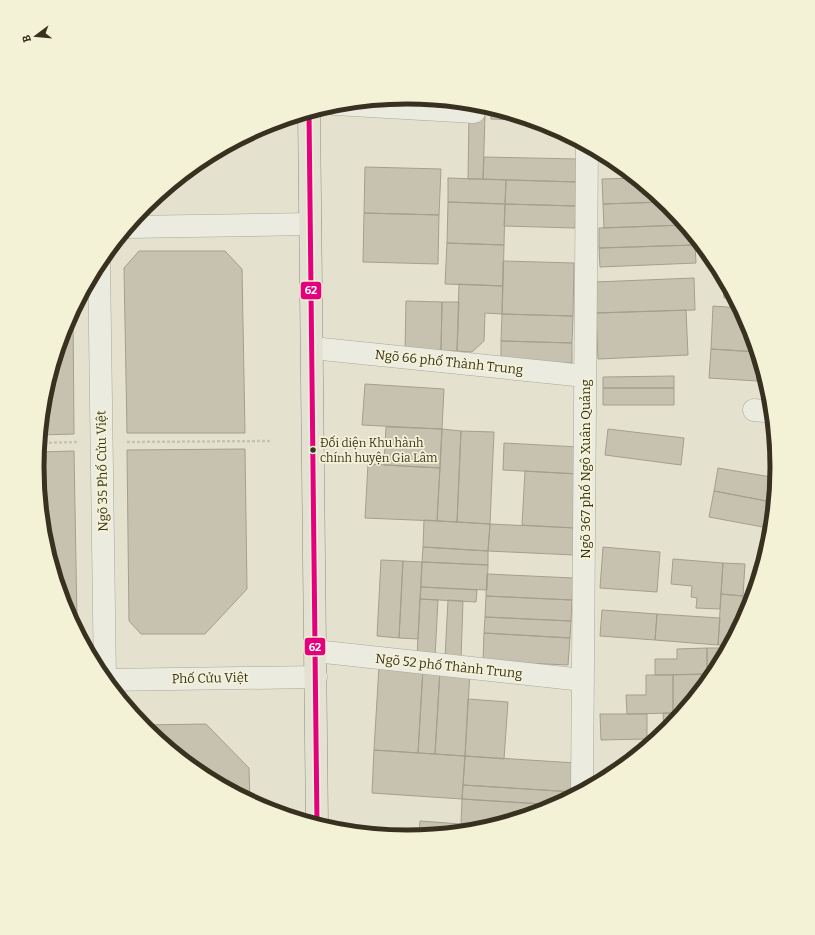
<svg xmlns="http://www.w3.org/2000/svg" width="815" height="935" font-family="Bitter,serif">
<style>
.building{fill:#c7c2b0;stroke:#a49e8e}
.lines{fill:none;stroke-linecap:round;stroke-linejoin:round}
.minor-casing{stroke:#a9a798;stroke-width:23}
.major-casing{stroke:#8f8c7f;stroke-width:23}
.path{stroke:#c5c3b7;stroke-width:2.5;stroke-dasharray:3 2;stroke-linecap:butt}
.minor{stroke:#ecebe0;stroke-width:22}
.major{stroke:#e3e2d2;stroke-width:22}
.bus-1-casing{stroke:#f4f2d6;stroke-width:8}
.bus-1{stroke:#e5007d;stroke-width:5}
.bus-dot{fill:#383120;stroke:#f4f2d6;stroke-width:1.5}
.labels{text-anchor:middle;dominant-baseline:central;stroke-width:3.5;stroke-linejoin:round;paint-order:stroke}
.bus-label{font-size:12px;fill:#383120;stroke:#f4f2d6;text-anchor:start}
.street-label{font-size:13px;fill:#383120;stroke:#f4f2d6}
.rim{fill:none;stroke:#383120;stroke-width:5}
.line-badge{stroke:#f4f2d6;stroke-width:1.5}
.badge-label{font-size:11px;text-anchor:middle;font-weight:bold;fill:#fff}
</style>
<rect width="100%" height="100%" fill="#e4e2cf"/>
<path class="building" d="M491,108L537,121L491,119Z
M469,115L485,116L483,179H468Z
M219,150V154H211Z
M484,157L577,159L576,182L483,179Z
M365,167L441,169L439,215L364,213Z
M448,178L506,180L505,204L448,202Z
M636,178L665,202L603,204L602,179Z
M506,180L576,182V206L505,204Z
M448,202L505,204L504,245L447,243Z
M665,202L685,225L604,228L603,204Z
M505,204L576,206L575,228L504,226Z
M364,213L439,215L438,264L363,262Z
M685,225L695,236V245L599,248V228Z
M447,243L504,245L503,286L445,284Z
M695,245L696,263L600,267L599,248Z
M139,251H225L242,269L245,433H127L124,268Z
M503,261L574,263L573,316L502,314Z
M721,272L734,297L724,298Z
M694,278L695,310L596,313L595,282Z
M459,284L503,286L502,314L485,313L484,341L472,352L457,351Z
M406,301L442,302L441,351L405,350Z
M442,302H459L457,351H441Z
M713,306L740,308L750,326L758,352L711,349Z
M686,310L688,355L598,359L596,313Z
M73,312L74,434L40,435L44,395L65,326Z
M502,314L573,316L572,343L501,341Z
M501,341L572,343V363L501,361Z
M711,349L758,352L757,381L709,378Z
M759,355L767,381H757Z
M674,376V388H603V377Z
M365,384L444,389L442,429L362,425Z
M603,388H674V405H603Z
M386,427L442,429L440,468L384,465Z
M442,429L461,431L457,522L437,521Z
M608,429L684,438L681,465L605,455Z
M461,431L494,432L490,524L457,522Z
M504,443L579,447L578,474L503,470Z
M245,449L247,589L205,634H141L129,621L127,450Z
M74,451L77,621L73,624L65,609L44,540L37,467L39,452Z
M368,464L440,468L437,521L365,518Z
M718,468L777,478L772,502L714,491Z
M525,471L578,474L575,528L522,525Z
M714,491L772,502L768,528L709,517Z
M424,520L490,524L488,551L423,547Z
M490,524L575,528L574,555L488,551Z
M423,547L488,551V565L422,562Z
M603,547L660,552L657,592L600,588Z
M673,559L723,563L720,609L696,608L697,598L691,597L692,586L671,584Z
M381,560L403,561L399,638L377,636Z
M403,561L422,562L418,639L399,638Z
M422,562L488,565L487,590L421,587Z
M723,563L745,564L743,596L721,594Z
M487,574L573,578L572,600L486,596Z
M421,587L477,590L476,602L420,599Z
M721,594L743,596V611H749L731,645H718Z
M486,596L572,600L571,621L485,617Z
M420,599L438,600L435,657L417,656Z
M448,600L463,601L461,659L445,658Z
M602,610L657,614L655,640L600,636Z
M657,614L720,618L718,645L655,640Z
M485,617L571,621L570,638L484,633Z
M484,633L570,638L568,665L483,661Z
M707,648H729L715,674H707Z
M707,648V674L655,675V659H677V649Z
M379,666L423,668L418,753L374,750Z
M423,668L440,670L435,754L418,753Z
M440,670L470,672L465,756L435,754Z
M707,674H715L683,713H673V675Z
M646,675H673V713L627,714L626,695H646Z
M468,699L508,702L504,759L465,756Z
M663,713H683L669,730L664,734Z
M600,714H647V739L601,740Z
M206,724L249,768L250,801L201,775L145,729L142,725Z
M374,750L465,756L462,799L372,793Z
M465,756L576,763L574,792L463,785Z
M463,785L574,792V797L558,805L462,799Z
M462,799L558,805L549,810L496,826L461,824Z
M420,821L461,824L460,833L419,837Z
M461,824L496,826L480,831L460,833Z"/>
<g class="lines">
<g class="minor-casing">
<path id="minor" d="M335,104L474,112
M128,227L310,224
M99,263L105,680
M312,348L585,376
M754,410L773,412
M315,651L583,680
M105,680L316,677
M582,792L587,146"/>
</g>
<g class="major-casing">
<path id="major" d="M309,112L317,825"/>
</g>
<path class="path" d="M127,442L270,441
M39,443L77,442"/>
<use href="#minor" class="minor"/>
<use href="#major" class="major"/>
<g class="bus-1-casing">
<path id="bus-1" d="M309,112L317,825"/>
</g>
<use href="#bus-1" class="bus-1"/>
</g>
<circle class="bus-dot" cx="313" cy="450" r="3.5"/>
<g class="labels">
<g class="bus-label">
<text x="320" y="443">Đối diện Khu hành<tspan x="320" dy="15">chính huyện Gia Lâm</tspan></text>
</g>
<g class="street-label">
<text transform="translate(449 362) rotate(6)">Ngõ 66 phố Thành Trung</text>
<text transform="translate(585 469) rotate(-90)">Ngõ 367 phố Ngô Xuân Quảng</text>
<text transform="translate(102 471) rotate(-91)">Ngõ 35 Phố Cửu Việt</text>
<text transform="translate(449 666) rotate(6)">Ngõ 52 phố Thành Trung</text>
<text transform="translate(210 678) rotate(-1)">Phố Cửu Việt</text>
</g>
</g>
<path d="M0 0H815V935H0ZM44 467a363 363 0 1 1 726 0a363 363 0 1 1-726 0Z" fill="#f4f2d6" fill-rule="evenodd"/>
<path class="rim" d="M44 467a363 363 0 1 1 726 0a363 363 0 1 1-726 0Z"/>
<g class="line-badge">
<rect x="300" y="281" width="22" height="19" rx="4" fill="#e5007d"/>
<rect x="304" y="637" width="22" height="19" rx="4" fill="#e5007d"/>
</g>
<g class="badge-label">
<text x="311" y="294">62</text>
<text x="315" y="651">62</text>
</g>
<g transform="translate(36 36) rotate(254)" stroke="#f4f2d6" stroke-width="3" paint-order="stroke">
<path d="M0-3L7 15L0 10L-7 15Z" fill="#383120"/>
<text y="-6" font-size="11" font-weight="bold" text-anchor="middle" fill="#383120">B</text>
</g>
</svg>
